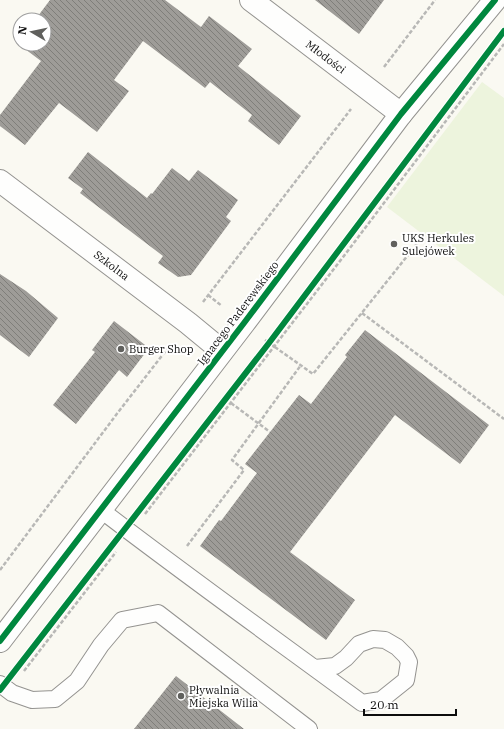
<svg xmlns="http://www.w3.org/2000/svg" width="504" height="729" font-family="'IBM Plex Serif',serif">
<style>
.pitch{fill:#edf4dd}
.building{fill:url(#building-back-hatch)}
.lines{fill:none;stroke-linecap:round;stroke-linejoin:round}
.lane-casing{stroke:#949390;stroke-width:18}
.street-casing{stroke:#949390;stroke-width:24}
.path{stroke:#b8b8b6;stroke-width:2.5;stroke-dasharray:4 2;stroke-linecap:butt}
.lane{stroke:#fefefd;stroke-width:16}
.street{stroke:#fefefd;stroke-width:22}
.cycleway-casing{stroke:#fff;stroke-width:8}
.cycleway{stroke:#00873e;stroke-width:6}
.poi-dot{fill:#60605d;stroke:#fff;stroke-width:1.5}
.labels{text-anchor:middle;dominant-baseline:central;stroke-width:4;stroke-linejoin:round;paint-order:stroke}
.street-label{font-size:11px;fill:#0d0d0d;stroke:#fff}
.poi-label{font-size:11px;fill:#0d0d0d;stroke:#fff;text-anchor:start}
</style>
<defs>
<pattern id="building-back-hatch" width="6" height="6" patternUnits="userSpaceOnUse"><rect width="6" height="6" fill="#9e9c98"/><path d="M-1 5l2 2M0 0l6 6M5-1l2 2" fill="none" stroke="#7f7e7a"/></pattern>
</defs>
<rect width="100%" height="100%" fill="#faf9f2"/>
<path class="pitch" d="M482,82L504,98V296L387,207Z"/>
<path class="building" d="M50,0H165L201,27L209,16L252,49L238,66L301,116L279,145L248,121L252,115L210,82L205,88L143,41L114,80L129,91L97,132L59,103L25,145L0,126V115L41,61L17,43L20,39V44H44V20H35Z
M315,0H384L359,34Z
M88,152L147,198L151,193L152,194L172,168L189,181L198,170L238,200L226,217L231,221L191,275L178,277L158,263L163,256L80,193L83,189L68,178Z
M0,274L26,291L58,318L29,357L0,335Z
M114,321L149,348L127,377L119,370L76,424L53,405L95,352L92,350Z
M365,330L489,425L460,464L395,415L290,552L355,600L326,640L200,546L219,520L221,521L257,473L245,464L299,395L311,404L347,357L345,355Z
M176,676L244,729H134Z"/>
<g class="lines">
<g class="lane-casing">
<path id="lane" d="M101,510C187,576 275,639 362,703L381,700L406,680L409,662L406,656L397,647L385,640L373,639L359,644L346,658L335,666L315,668
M0,684L12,693L32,700L55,699L77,681L101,645L122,620L158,613L309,729"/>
</g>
<g class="street-casing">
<g id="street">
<path id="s1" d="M251,0L401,114"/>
<path id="s2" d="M0,181L188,323L222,351"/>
<path d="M0,641L244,323L401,114L495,0"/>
</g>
</g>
<path class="path" d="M384,67L435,0
M208,295L222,306
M203,302L351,109
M362,313L504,419
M265,340L313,374L424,235
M231,403L270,432
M145,514L350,248L504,44
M187,546L244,470L232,460L301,365
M0,570L116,415L171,344
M24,671L116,552"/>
<use href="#lane" class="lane"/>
<use href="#street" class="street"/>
<g class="cycleway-casing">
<path id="cycleway" d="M0,641L244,323L401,114L495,0
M0,690L269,343L504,31"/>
</g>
<use href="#cycleway" class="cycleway"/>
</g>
<g class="poi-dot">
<circle cx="394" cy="244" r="4"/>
<circle cx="121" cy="349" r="4"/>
<circle cx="181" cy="696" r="4"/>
</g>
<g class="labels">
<g class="street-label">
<text stroke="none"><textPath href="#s1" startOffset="94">Młodości</textPath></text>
<text stroke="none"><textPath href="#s2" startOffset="140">Szkolna</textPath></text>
<text transform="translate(238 313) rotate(-53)">Ignacego Paderewskiego</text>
</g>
<g class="poi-label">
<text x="402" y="238">UKS Herkules<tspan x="402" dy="13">Sulejówek</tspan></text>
<text x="129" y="349">Burger Shop</text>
<text x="189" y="690">Pływalnia<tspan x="189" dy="13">Miejska Wilia</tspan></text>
</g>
</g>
<g transform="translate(32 32) rotate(279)"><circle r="19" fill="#ffffff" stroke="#9e9e9e"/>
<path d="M0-3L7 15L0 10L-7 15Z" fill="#60605d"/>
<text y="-6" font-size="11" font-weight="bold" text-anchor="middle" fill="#0d0d0d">N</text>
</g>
<path d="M364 709v6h92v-6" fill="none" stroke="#0d0d0d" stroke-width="2"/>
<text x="370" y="709" font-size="12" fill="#0d0d0d" stroke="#ffffff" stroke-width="3" paint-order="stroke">20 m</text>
</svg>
